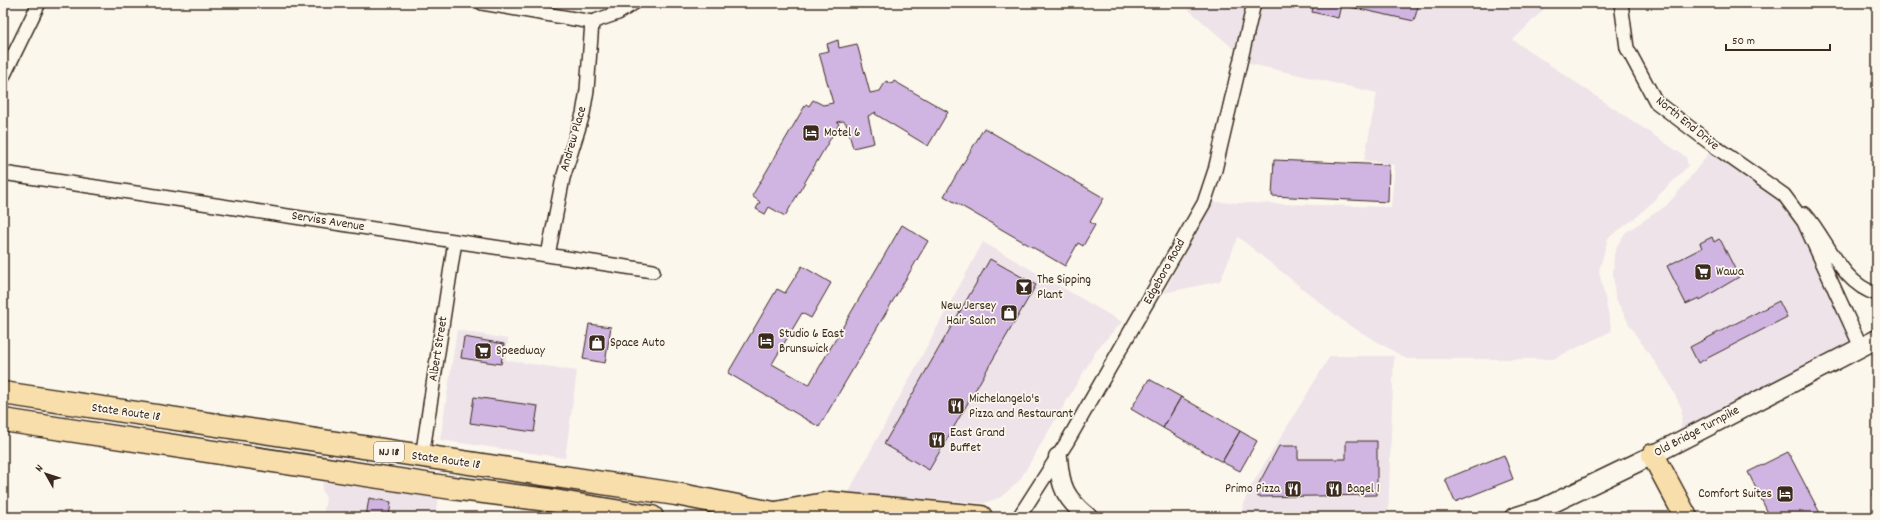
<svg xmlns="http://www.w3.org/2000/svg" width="1880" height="520" font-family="Dekko,sans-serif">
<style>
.built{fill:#eee3e9}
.green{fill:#c2e199;stroke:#7e865c}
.building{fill:#d0b5e3;stroke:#3b2a1e}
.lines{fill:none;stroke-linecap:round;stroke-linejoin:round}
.street-casing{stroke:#3b2a1e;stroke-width:16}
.secondary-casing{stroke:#3b2a1e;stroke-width:21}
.highway-casing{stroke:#3b2a1e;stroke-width:25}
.street{stroke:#fbf7ec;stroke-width:13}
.secondary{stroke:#fbf7ec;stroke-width:18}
.highway{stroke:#f8deab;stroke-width:22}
.labels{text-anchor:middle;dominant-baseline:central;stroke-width:3.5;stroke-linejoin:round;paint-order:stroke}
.shield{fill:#fbf7ec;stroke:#75685c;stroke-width:1}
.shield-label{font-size:12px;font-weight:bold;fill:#3b2a1e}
.street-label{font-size:13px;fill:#3b2a1e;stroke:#fbf7ec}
.poi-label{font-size:13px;fill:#3b2a1e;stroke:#fbf7ec;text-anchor:start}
</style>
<rect width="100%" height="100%" fill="#fbf7ec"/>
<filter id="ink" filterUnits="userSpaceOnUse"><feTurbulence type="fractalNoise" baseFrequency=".025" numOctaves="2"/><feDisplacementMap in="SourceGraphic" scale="8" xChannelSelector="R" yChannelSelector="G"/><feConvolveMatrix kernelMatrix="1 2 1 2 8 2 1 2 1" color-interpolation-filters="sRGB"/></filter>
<g filter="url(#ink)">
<path class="built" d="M1181,3H1550L1513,40L1686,157L1688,166L1639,215L1608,238L1599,271L1612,331L1553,359H1407L1347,324L1238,237L1220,281L1164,293L1211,202L1391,207L1395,165L1364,160L1377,93L1251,64Z
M1714,146L1784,195L1861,347L1672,444L1681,426L1682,409L1668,381L1631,328L1615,297L1613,273L1614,255L1617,246L1626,232L1666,206L1686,183Z
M983,242L1122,322L1098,348L1019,481L1001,497L984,503L848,493Z
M457,330L508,339L506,360L577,371L565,458L440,440Z
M1330,356H1394L1388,517H1240L1248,491Z
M323,482L438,498L435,517H323L326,498L322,490Z"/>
<path class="green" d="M1877,455V503L1873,495Z"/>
<path class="building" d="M1314,3H1419L1414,21L1341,5L1338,18L1312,12Z
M838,40L839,48L857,44L870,93L880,91L886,81L892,84L894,81L948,112L928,146L875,114L876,112L868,116L874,143L853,148L846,123L843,121L837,122L839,124L785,216L769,207L765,214L756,209L760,202L752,196L806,104L809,106L813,100L823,105L833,103L819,53L829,51L827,44Z
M984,128L1104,198L1090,222L1095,225L1083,246L1078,243L1065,266L944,196Z
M1274,160L1389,165L1388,202L1272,196Z
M902,225L928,241L819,427L728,373L777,289L785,293L802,266L831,283L811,318L802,313L772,364L809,385Z
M1712,237L1714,242L1719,239L1721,241L1739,277L1700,300L1699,298L1686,304L1667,266L1702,248L1700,243Z
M990,259L1036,285L929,470L884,444Z
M1779,301L1787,317L1698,363L1690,347Z
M589,324L611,327L605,363L583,359Z
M464,337L504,344L501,364L461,358Z
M1149,379L1181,397L1163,428L1131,409Z
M474,397L538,406L534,432L470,423Z
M1181,397L1240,431L1222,462L1163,428Z
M1240,431L1257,441L1240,471L1222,462Z
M1346,441H1377V495L1258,497L1257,487L1279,446H1298V459H1346Z
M1788,452L1822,517H1770L1748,472Z
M1504,455L1513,479L1455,502L1445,479Z
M369,498L391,502L389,517H366Z"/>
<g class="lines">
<g class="street-casing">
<path id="street" d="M482,3L592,22L618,13L634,3
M1621,3L1627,48L1656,102L1714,146L1784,195L1804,222L1861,347
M3,77L39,3
M3,173L653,271
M1805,214C1828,240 1841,284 1877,294
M548,255L563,178L583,114L587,90L592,22
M422,457L455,241
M1019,517L1067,442L1204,203L1215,170L1254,3"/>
</g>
<g class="secondary-casing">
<path id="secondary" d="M1058,457C1060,487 1065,498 1088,517
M1514,517L1543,508L1653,455L1877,339"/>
</g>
<g class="highway-casing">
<path id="highway" d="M3,393L676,494L794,517
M3,420L452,488L548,500L652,517
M1653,455L1686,517
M776,513L830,503L981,517"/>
</g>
<use href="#street" class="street"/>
<use href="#secondary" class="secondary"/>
<use href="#highway" class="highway"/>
</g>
</g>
<defs>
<g id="hotel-square" transform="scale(0.9)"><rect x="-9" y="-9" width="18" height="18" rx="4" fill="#3b2a1e" stroke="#fbf7ec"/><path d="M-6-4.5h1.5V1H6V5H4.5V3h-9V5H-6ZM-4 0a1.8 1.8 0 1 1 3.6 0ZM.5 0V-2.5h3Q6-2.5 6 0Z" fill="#fff"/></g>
<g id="supermarket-square" transform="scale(0.9)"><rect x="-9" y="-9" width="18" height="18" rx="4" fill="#3b2a1e" stroke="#fbf7ec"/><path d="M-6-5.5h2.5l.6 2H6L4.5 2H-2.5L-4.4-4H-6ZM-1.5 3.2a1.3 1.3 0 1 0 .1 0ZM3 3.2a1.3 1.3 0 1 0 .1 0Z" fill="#fff"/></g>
<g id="bar-square" transform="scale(0.9)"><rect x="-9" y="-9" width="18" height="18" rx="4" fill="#3b2a1e" stroke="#fbf7ec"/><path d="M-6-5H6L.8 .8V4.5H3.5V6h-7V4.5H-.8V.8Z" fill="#fff"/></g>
<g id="shop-square" transform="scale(0.9)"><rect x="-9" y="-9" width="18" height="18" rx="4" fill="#3b2a1e" stroke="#fbf7ec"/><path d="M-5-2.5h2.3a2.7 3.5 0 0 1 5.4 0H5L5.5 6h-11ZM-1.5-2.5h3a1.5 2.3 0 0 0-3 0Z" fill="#fff"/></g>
<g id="restaurant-square" transform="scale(0.9)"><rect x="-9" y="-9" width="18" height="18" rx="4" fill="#3b2a1e" stroke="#fbf7ec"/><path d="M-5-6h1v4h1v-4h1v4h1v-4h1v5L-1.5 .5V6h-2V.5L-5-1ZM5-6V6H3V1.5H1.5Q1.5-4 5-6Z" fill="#fff"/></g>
</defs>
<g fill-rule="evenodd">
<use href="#hotel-square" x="811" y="133"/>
<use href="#supermarket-square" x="1703" y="272"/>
<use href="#bar-square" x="1024" y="287"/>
<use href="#shop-square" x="1009" y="313"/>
<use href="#hotel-square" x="766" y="341"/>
<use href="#shop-square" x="597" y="343"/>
<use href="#supermarket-square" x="483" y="351"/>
<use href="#restaurant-square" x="956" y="406"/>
<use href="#restaurant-square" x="937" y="440"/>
<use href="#restaurant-square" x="1293" y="489"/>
<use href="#restaurant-square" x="1334" y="489"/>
<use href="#hotel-square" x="1785" y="494"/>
</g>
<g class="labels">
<rect class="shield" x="374" y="442" width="30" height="20" rx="3"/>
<g class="shield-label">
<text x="389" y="452">NJ 18</text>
</g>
<g class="street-label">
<text transform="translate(1687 124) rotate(39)">North End Drive</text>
<text transform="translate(574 139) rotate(-74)">Andrew Place</text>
<text transform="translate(328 222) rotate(9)">Serviss Avenue</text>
<text transform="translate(1165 272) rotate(-61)">Edgeboro Road</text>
<text transform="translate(439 349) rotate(-81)">Albert Street</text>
<text transform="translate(126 413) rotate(8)">State Route 18</text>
<text transform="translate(1697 432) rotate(-28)">Old Bridge Turnpike</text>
<text transform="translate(446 461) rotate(8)">State Route 18</text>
</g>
<g class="poi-label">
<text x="824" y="133">Motel 6</text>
<text x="1716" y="272">Wawa</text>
<text x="1037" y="280">The Sipping<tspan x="1037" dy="15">Plant</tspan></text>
<text x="996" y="306" text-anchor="end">New Jersey<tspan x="996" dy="15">Hair Salon</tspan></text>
<text x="779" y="334">Studio 6 East<tspan x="779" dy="15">Brunswick</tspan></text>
<text x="610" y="343">Space Auto</text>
<text x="496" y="351">Speedway</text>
<text x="969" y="399">Michelangelo's<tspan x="969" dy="15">Pizza and Restaurant</tspan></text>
<text x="950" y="433">East Grand<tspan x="950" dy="15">Buffet</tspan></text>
<text x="1280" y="489" text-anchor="end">Primo Pizza</text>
<text x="1347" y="489">Bagel 1</text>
<text x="1772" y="494" text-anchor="end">Comfort Suites</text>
</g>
</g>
<rect width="1880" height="520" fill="none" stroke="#fbf7ec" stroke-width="16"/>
<rect x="8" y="8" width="1864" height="504" fill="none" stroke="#3b2a1e" stroke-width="1.5" filter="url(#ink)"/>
<g transform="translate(46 474) rotate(309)" stroke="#fbf7ec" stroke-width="3" paint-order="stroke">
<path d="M0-3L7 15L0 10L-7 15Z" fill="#3b2a1e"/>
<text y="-6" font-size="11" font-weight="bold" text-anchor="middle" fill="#3b2a1e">N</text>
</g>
<path d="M1726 44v6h104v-6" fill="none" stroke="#3b2a1e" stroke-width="2"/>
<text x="1732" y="44" font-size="12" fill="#3b2a1e" stroke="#fbf7ec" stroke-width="3" paint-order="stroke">50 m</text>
</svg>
